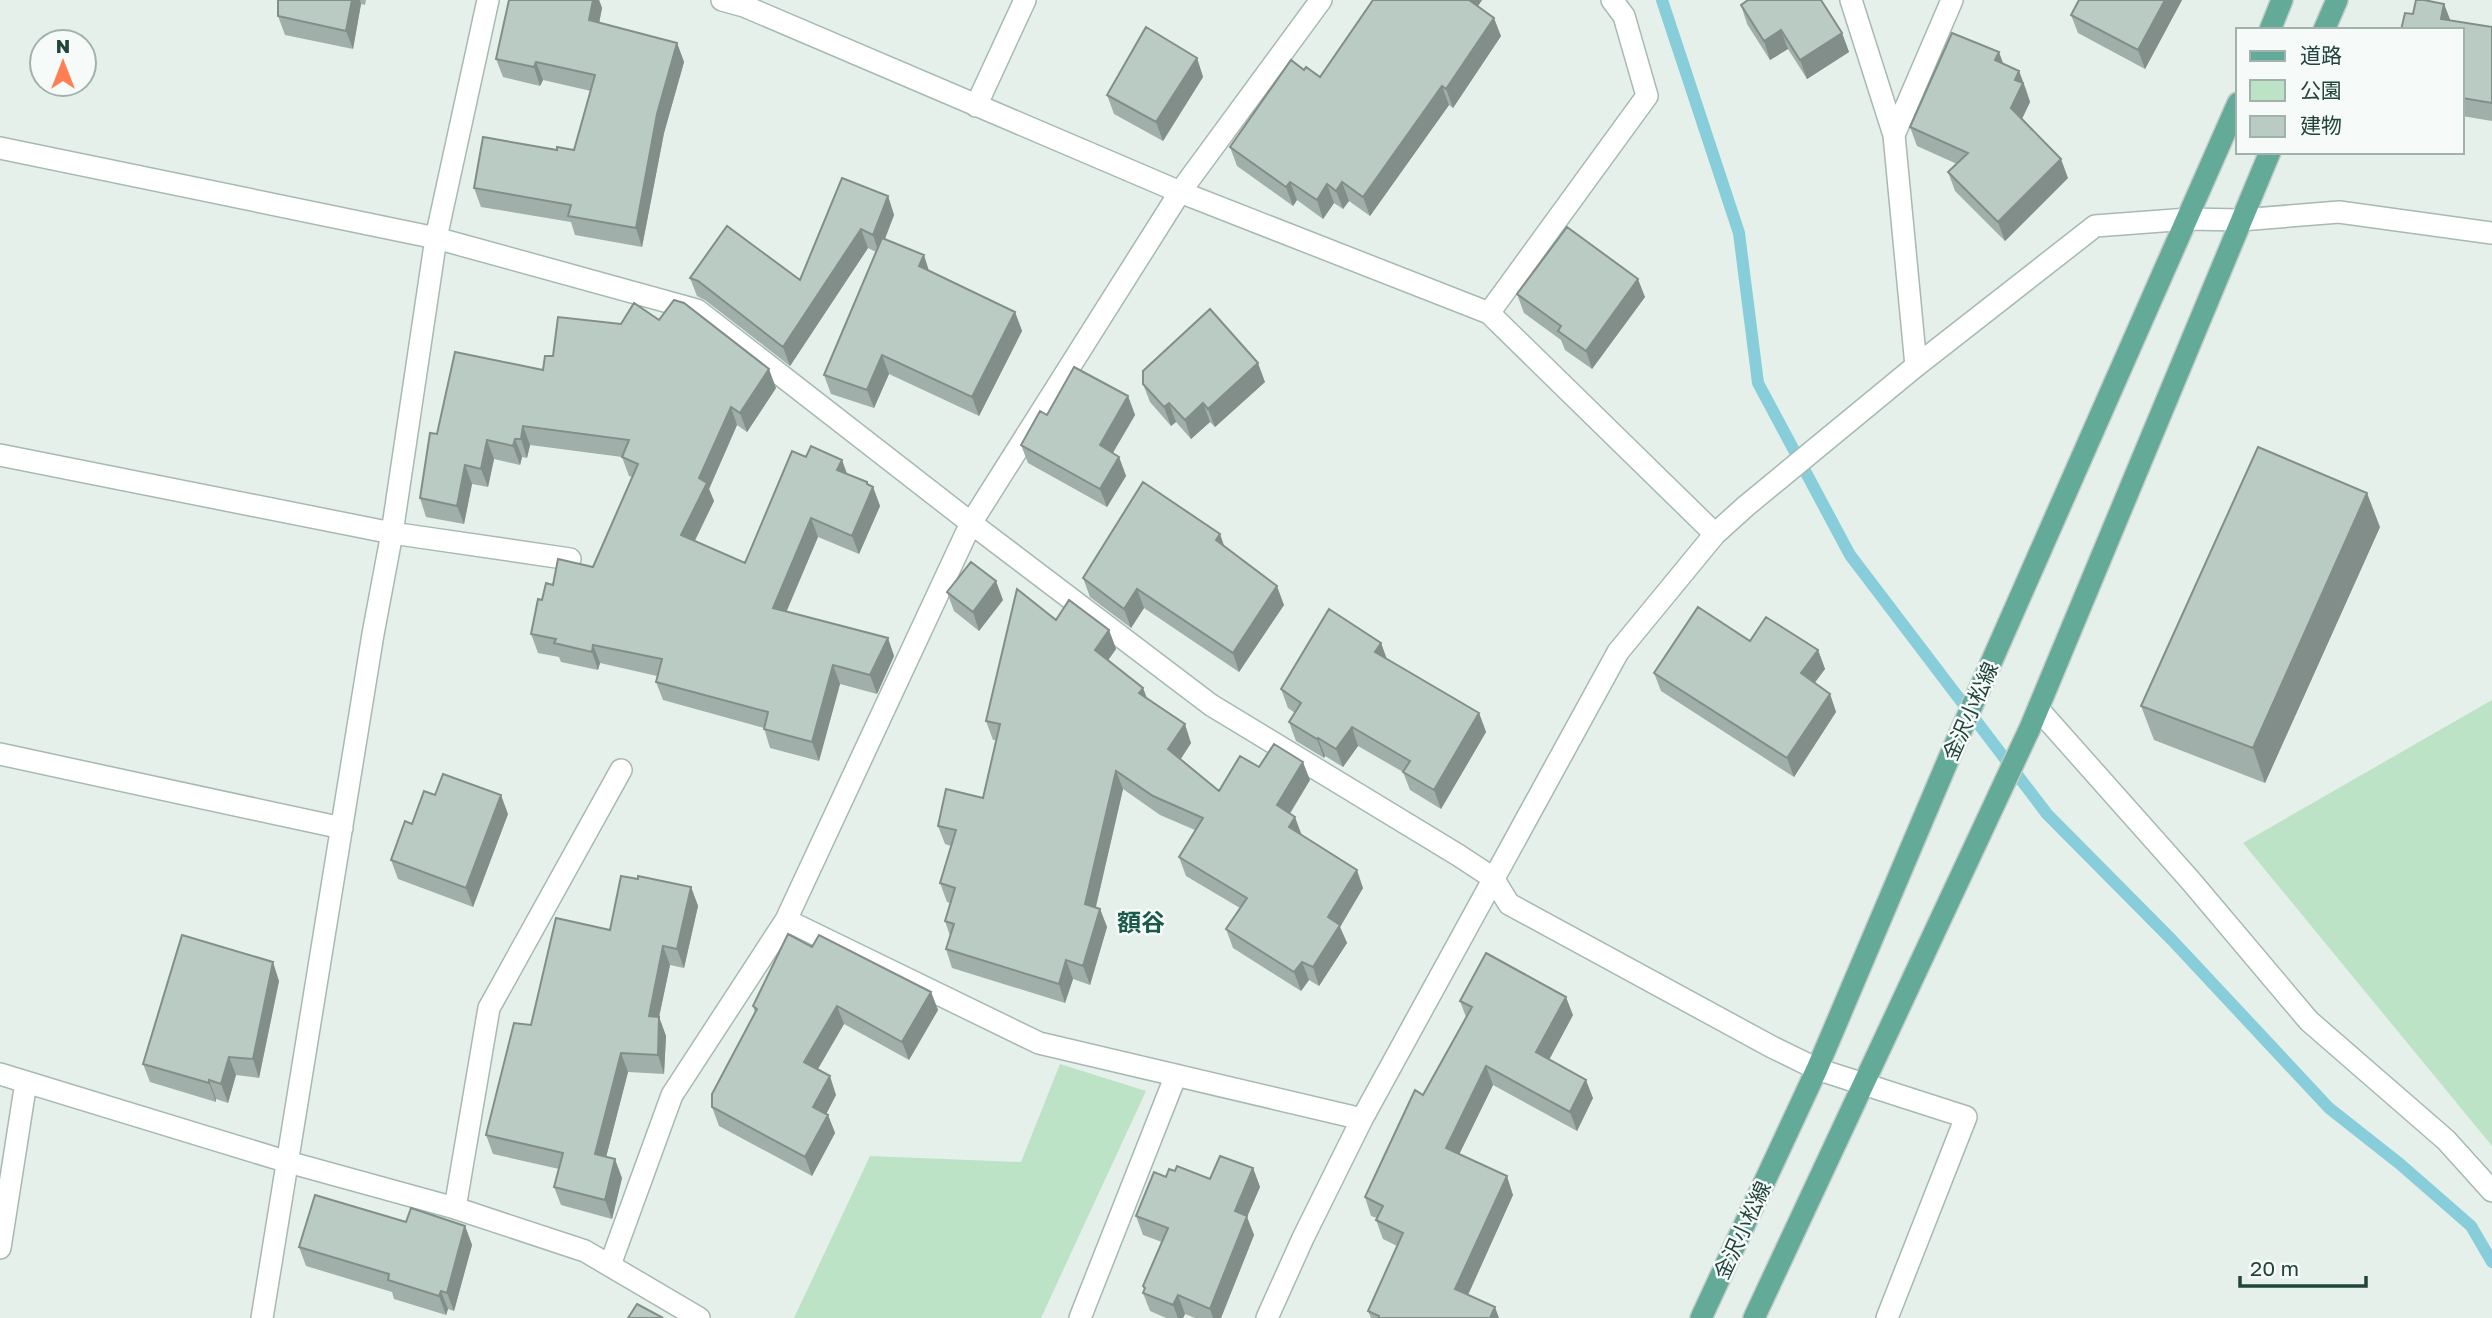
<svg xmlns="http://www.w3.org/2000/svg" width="2492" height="1318" font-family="'Golos Text','Noto Sans JP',sans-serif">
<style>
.green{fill:#bce3c6}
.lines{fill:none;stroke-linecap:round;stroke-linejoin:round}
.stream{stroke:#87cdda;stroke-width:12}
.minor-casing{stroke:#a6b9b3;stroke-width:24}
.major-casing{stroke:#c1cbc8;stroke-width:24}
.minor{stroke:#fff;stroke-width:21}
.major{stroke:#64aa98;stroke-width:21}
.wall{fill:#a0afa9}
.shaded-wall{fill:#828e89}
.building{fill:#bacbc4;stroke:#828e89;stroke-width:2}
.labels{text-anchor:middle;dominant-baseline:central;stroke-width:5;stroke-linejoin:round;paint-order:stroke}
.street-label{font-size:21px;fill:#21443b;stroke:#f6fbf9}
.quarter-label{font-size:24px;font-weight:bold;fill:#1a5a4a;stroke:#f6fbf9}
</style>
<rect width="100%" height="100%" fill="#e5f0eb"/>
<path class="green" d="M2492,700V1146L2243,843Z
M1060,1064L1146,1091L1041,1318H794L870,1156L1021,1162Z"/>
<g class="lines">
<path class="stream" d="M1662,0L1739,233L1758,383L1850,555L2047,814L2172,940L2329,1108L2400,1164L2471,1226L2492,1262"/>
<g class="minor-casing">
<path id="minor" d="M722,0L744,6L1180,192L1489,313
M1612,0L1624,16L1647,96L1489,313L1715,534
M1851,0L1894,135L1916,366
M976,106L1025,0
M1894,135L1952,0
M0,148L436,238L697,310L971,523L1211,705L1458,855L1493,878L1509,904L1772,1047L1817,1069L1966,1117L1887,1318
M0,455L392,533L570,559
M2038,709L2190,880L2309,1021L2446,1140L2492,1191
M0,754L342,828
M786,920L1039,1043L1362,1119
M0,1074L288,1162L455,1208L585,1251L699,1318
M455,1208L489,1008L621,770
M0,1248L26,1082
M610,1265L672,1095L786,920L971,523L1180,192L1321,0
M262,1318L373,634L392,533L436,238L488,0
M1080,1318L1176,1075
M1267,1318L1303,1238L1362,1119L1618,652L1715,534L1746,506L1916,366L2095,226L2188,219L2241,220L2339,212L2492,233"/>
</g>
<g class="major-casing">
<path id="major" d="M2270,30L2282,0
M2324,30L2337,0
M1701,1318L1817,1069L1949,758L2238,103
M1754,1318L2030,728L2270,152"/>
</g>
<use href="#minor" class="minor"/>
<use href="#major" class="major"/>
</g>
<path class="wall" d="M278,0H366L365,5L361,4L353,49L285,35L278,16Z
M509,0H599L602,8L599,23L677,43L684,62L664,133L642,247L575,235L571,222L481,207L474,188L574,150L591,91L543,80L540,86L503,77L496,59Z
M1373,0H1482L1478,6L1501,36L1453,108L1449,105L1370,216L1349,201L1343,209L1334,203L1323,219L1297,200L1293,206L1237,166L1230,147L1304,70L1320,77Z
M2182,0L2145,69L2078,33L2071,15Z
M2444,4L2450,20L2492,27V121L2462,116V30L2413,14Z
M1741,5L1842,33L1849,52L1807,79L1788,49L1770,60L1747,24Z
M1197,58L1203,77L1163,141L1114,114L1107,95Z
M2003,64L2019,71L2026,89L2030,102L2022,119L2068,178L2005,241L1955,191L1948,172L1957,164L1917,146L1910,127Z
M888,196L894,215L885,239L930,272L1015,312L1022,331L979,416L889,374L874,408L831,394L824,375L876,252L868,248L790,366L705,300L697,296L690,278L800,280Z
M1517,294L1645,297L1592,369L1565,350L1561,340L1524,313Z
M659,320L776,388L747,432L737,425L709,489L714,501L695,541L745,563L847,474L867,482L868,485L873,487L880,506L859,554L818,537L786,611L888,638L894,656L877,694L840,684L819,761L770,748L764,728L663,700L656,682L657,676L600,663L598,670L561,662L559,657L538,653L531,634L542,600L553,585L593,567L632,477L629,476L622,457L530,445L527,458L522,457L520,465L494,459L488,487L472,484L464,524L426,517L420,498L437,434L543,370L553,356L621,324Z
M1265,382L1215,427L1210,422L1191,439L1176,422L1171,426L1150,402L1143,384Z
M1128,396L1135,415L1113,453L1119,457L1126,476L1107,507L1028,463L1021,445L1047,415Z
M2380,527L2265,783L2154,740L2141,706Z
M1220,534L1224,545L1284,605L1239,672L1144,608L1131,628L1090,597L1083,578Z
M947,592L1003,600L979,631L954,611Z
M1056,620L1109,630L1116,649L1108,660L1143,688L1147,698L1191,743L1180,760L1219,791L1259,767L1310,780L1290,814L1302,835L1363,888L1340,927L1347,943L1319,986L1309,980L1301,991L1233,948L1226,929L1240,908L1186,876L1179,857L1195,830L1160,815L1123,789L1096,907L1100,909L1107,927L1090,985L1073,979L1065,1003L952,968L946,949L950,936L945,921L950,903L947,902L940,883L951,846L945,844L938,826L983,798L997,740H993L986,721Z
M1750,641L1818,650L1825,669L1814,683L1830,694L1836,712L1794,777L1661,691L1654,673Z
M1381,643L1386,659L1479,713L1486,732L1441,809L1410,790L1403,772L1358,746L1343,767L1325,756L1324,758L1296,741L1289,722L1295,713L1288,708L1281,689Z
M435,795L508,814L473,907L398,879L391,860L412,824Z
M638,879L691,887L698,906L684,968L670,965L659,1017L666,1036L664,1074L628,1072L606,1157L622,1178L612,1219L561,1205L554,1187L559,1169L493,1154L486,1135L531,1025L610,930Z
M812,947L931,992L938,1010L909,1060L844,1024L817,1070L836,1095L826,1114L828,1115L835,1133L812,1176L719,1126L712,1107L755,1013L753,1006Z
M279,981L259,1078L236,1075L228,1103L216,1099V1102L150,1082L143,1064Z
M1460,1001L1573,1015L1549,1060L1593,1098L1577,1131L1493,1085L1459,1154L1513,1195L1468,1295L1499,1318H1371L1368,1311L1397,1246L1383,1239L1376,1220L1377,1218L1371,1216L1365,1197L1423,1095L1466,1017Z
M1253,1168L1260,1187L1247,1217L1254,1235L1221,1318H1195L1185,1314L1183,1318H1166L1150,1311L1143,1293L1144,1290L1143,1286L1162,1242L1143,1235L1136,1216L1166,1177L1175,1171L1210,1179Z
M406,1222L465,1226L472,1245L454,1311L448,1309L446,1315L394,1299L392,1292L306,1266L299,1247Z"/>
<path class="shaded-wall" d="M352,0H360L361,4L353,49L346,31Z
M593,0H599L602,8L596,39L589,20Z
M1466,0H1482L1471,16Z
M2165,0H2182L2145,69L2138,50Z
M2444,4L2451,22L2441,19Z
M1494,18L1501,36L1453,108L1446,89Z
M1781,30L1788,49L1770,60L1764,41Z
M1842,33L1849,52L1807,79L1800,60Z
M677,43L684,62L664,133L642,247L636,228L657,114Z
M1999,52L2006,71L1995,60Z
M1197,58L1203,77L1163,141L1156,122Z
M536,62L543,80L540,86L534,67Z
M2019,71L2030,102L2018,127L2011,108L2015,80Z
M1442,86L1449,105L1370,216L1363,197Z
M2061,159L2068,178L2005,241L1998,222Z
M1290,182L1297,200L1293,206L1286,187Z
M1342,182L1349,201L1343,209L1336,191Z
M1327,184L1334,203L1323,219L1317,200Z
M888,196L894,215L879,254L873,235Z
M861,229L868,248L790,366L783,347Z
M924,255L930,274L919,266Z
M1638,279L1645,297L1592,369L1586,351Z
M1015,312L1022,331L979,416L972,397Z
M882,355L889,374L874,408L867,390Z
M1258,363L1265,382L1215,427L1208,409Z
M769,369L776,388L747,432L740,413Z
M1128,396L1135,415L1106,464L1100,445Z
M1169,403L1176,422L1171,426L1164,407Z
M1203,403L1210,422L1191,439L1185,420Z
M731,407L737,425L709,489L714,501L688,554L681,535L699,478Z
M523,426L530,445L527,458L521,439Z
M515,439L522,457L520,465L513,446Z
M487,440L494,459L488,487L481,469Z
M1119,457L1126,476L1107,507L1100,489Z
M842,460L849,479L837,470Z
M465,465L472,484L464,524L457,506Z
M867,482L871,492L873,487L880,506L859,554L852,536Z
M2367,493L2380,527L2265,783L2253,748Z
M811,518L818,537L780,627L773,608Z
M1220,534L1226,553L1216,540Z
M996,581L1003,600L979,631L973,612Z
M1277,586L1284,605L1239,672L1233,653Z
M1137,589L1144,608L1131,628L1124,609Z
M1109,630L1116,649L1102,669L1095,650Z
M888,638L894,656L877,694L870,675Z
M1381,643L1388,662L1375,652Z
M593,645L600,663L598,670L592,652Z
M1818,650L1825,669L1808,692L1801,673Z
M833,665L840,684L819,761L812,742Z
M1143,688L1150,707L1139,693Z
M1830,694L1836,712L1794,777L1787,758Z
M1479,713L1486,732L1441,809L1434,790Z
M1185,724L1191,743L1175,768L1168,749Z
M1352,727L1358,746L1343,767L1336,749Z
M1318,738L1325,756L1324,758L1317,739Z
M1303,762L1310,780L1283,824L1277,805Z
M1116,771L1123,789L1092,923L1085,904Z
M501,795L508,814L473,907L466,888Z
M1295,817L1302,836L1289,827Z
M1357,870L1363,888L1340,927L1347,943L1319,986L1313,967L1328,917Z
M691,887L698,906L684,968L677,949Z
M1100,909L1107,927L1090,985L1083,966Z
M663,946L670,965L659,1017L666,1036L664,1074L658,1055L649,1016Z
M1066,960L1073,979L1065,1003L1059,984Z
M273,962L279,981L259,1078L253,1059Z
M1302,962L1309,980L1301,991L1294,972Z
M931,992L938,1010L909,1060L902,1042Z
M1566,997L1573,1015L1543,1071L1536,1052Z
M837,1006L844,1024L811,1081L804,1062Z
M621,1053L628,1072L602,1173L595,1154Z
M229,1057L236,1075L228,1103L221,1084Z
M1486,1066L1493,1085L1453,1167L1446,1148Z
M830,1076L836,1095L820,1126L813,1107Z
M209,1080L216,1099V1102L209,1083Z
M1586,1080L1593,1098L1577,1131L1570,1112Z
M828,1115L835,1133L812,1176L805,1157Z
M615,1159L622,1178L612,1219L605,1200Z
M1253,1168L1260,1187L1247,1217L1254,1235L1221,1318H1213L1210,1309L1235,1211Z
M1507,1176L1513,1195L1462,1308L1455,1289Z
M465,1226L472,1245L454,1311L447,1293Z
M441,1291L448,1309L446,1315L439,1296Z
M1178,1295L1185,1314L1183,1318H1178L1173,1305Z
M1495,1307L1499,1318H1490Z"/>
<path class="building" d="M278,0H352L346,31L278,16Z
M509,0H593L589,20L677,43L657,114L636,228L568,216L571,205L474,188L483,137L557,150V147L574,150L595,75L536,62L534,67L496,59Z
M1373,0H1469L1494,18L1446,89L1442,86L1363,197L1342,182L1336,191L1327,184L1317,200L1290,182L1286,187L1230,147L1291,60L1304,70L1306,67L1320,77Z
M1748,0H1821L1842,33L1800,60L1781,30L1764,41L1741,5Z
M2079,0H2165L2138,50L2071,15Z
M2416,0H2424L2444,4L2441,19L2492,27V103L2462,98V30H2401L2405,13L2413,14Z
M1146,27L1197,58L1156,122L1107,95Z
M1952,33L1999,52L1995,60L2019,71L2015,80L2023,83L2011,108L2061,159L1998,222L1948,172L1968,153L1910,127Z
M842,178L888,196L873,235L861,229L783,347L698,281L690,278L727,226L800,280Z
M1567,227L1638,279L1586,351L1558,331L1561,326L1517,294Z
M882,238L924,255L919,266L1015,312L972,397L882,355L867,390L824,375Z
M674,300L684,303L769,369L740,413L731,407L699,478L707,483L681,535L745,563L792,451L806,457L811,446L842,460L837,470L867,482V484L873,487L852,536L811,518L773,608L888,638L870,675L833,665L812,742L764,729L768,712L656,682L662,659L593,645L592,652L554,643L556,639L531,634L538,599L542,600L546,583L553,585L558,559L593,567L638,464L622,457L629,440L523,426L521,439H515L513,446L487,440L481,469L465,465L457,506L420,498L430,433L437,434L455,352L543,370L545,356H553L558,317L621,324L634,303L659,320Z
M1210,309L1258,363L1208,409L1203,403L1185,420L1169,403L1164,407L1143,384V371Z
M1074,367L1128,396L1100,445L1119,457L1100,489L1021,445L1040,411L1047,415Z
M2258,447L2367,493L2253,748L2141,706Z
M1143,482L1220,534L1216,540L1277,586L1233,653L1137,589L1124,609L1083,578Z
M971,562L996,581L973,612L947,592Z
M1017,589L1056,620L1069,600L1109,630L1095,650L1143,688L1139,693L1185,724L1168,749L1219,791L1240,756L1259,767L1274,744L1303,762L1277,805L1295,817L1289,827L1357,870L1328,917L1340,925L1313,967L1302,962L1294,972L1226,929L1247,898L1179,857L1203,818L1153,796L1116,771L1085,904L1100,909L1083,966L1066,960L1059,984L946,949L954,924L945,921L955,888L940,883L956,830L938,826L946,789L983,798L1000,724L986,721Z
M1698,607L1750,641L1766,617L1818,650L1801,673L1830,694L1787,758L1654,673Z
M1329,609L1381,643L1375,652L1479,713L1434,790L1403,772L1410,761L1352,727L1336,749L1318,738L1317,739L1289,722L1301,703L1281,689Z
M443,774L501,795L466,888L391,860L405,821L412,824L424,791L435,795Z
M621,876L638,879V876L691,887L677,949L663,946L649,1016L659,1017L658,1055L621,1053L595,1154L615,1159L605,1200L554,1187L563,1153L486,1135L514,1023L531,1025L556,918L610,930Z
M788,934L812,947L819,935L931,992L902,1042L837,1006L804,1062L830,1076L813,1107L828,1115L805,1157L712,1107V1094L757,1009L753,1006Z
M182,935L273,962L253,1059L229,1057L221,1084L209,1080V1083L143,1064Z
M1486,953L1566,997L1536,1052L1586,1080L1570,1112L1486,1066L1446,1148L1507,1176L1455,1289L1495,1307L1490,1318H1378L1379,1316L1368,1311L1403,1233L1376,1220L1383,1206L1365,1197L1415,1090L1423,1095L1472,1007L1460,1001Z
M1220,1156L1253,1168L1235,1211L1247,1216L1210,1309L1178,1295L1173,1305L1143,1293L1145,1288L1143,1286L1168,1228L1136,1216L1154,1172L1166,1177L1169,1169L1175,1171L1177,1166L1210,1179Z
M315,1195L406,1222L411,1208L465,1226L447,1293L441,1291L439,1296L388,1280L389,1274L299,1247Z
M637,1304L663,1318H628Z"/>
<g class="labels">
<g class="street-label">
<text transform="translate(1970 711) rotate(-66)">金沢小松線</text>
<text transform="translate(1742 1230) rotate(-65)">金沢小松線</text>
</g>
<g class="quarter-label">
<text x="1141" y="921">額谷</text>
</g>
</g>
<rect x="2236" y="28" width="228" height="126" fill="#f6fbf9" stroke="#a1b2ad" stroke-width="2"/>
<rect x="2250" y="51" width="35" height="10" fill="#64aa98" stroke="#a1b2ad" stroke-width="2"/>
<text x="2300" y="63" font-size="21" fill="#21443b">道路</text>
<rect x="2250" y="80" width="35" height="21" fill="#bce3c6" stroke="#a1b2ad" stroke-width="2"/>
<text x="2300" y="98" font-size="21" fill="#21443b">公園</text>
<rect x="2250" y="116" width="35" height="21" fill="#bacbc4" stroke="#a1b2ad" stroke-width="2"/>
<text x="2300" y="133" font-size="21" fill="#21443b">建物</text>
<g transform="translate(63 63)"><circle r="33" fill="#f6fbf9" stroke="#a1b2ad" stroke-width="2"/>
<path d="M0-5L12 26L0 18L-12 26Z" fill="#ff7e54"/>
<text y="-10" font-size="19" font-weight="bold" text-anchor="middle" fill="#21443b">N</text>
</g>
<path d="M2240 1276v10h126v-10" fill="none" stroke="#21443b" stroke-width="3.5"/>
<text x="2250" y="1276" font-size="21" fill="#21443b" stroke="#f6fbf9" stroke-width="5" paint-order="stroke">20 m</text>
</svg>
